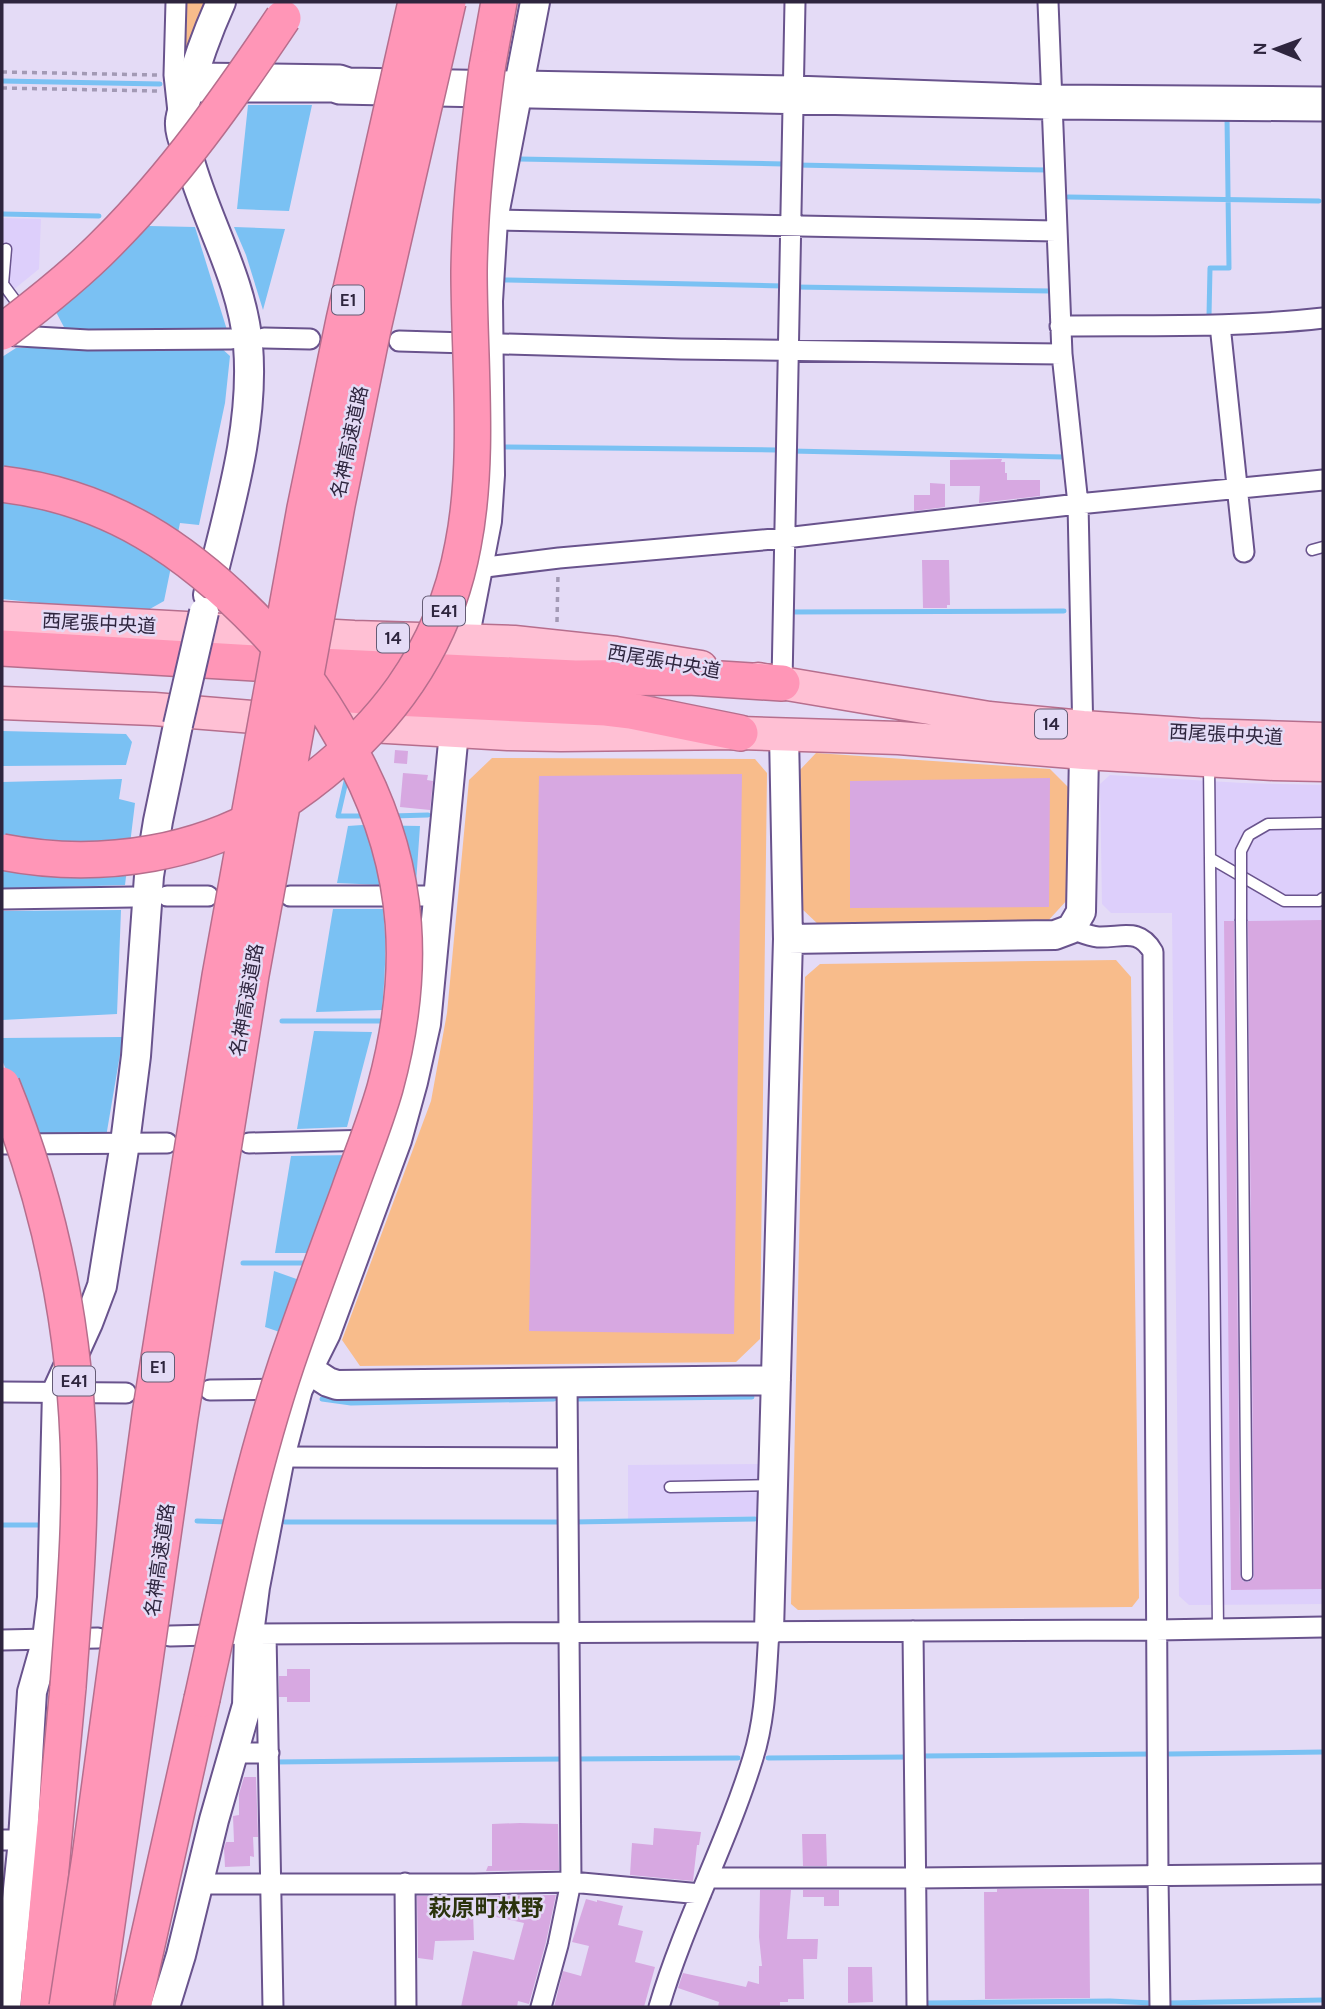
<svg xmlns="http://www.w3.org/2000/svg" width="1325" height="2009" font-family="Karla,'Noto Sans JP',sans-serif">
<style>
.built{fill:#ddcffb}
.green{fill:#f8bc8b}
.water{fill:#7ac1f3}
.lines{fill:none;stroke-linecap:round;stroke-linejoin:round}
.stream{stroke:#7ac1f3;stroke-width:5}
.building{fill:#d7a8e1}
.lane-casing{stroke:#69538d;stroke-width:13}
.street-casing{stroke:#69538d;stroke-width:23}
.secondary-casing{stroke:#69538d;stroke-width:32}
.primary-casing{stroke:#b66e8d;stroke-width:35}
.highway-casing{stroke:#b66e8d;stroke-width:38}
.path{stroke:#a39ab5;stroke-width:3.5;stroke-dasharray:5 5;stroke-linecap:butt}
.lane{stroke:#fff;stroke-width:10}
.street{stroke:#fff;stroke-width:19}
.secondary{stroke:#fff;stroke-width:28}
.primary{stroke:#ffc0d4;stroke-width:32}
.highway{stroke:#ff96b7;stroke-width:35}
.lane-bridge-casing{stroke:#69538d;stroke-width:13;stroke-linecap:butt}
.secondary-bridge-casing{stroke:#69538d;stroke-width:32;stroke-linecap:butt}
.highway-bridge-casing{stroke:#b66e8d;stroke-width:38;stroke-linecap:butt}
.lane-bridge{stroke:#fff;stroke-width:10}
.secondary-bridge{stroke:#fff;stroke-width:28}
.highway-bridge{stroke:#ff96b7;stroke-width:35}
.labels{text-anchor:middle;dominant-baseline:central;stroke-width:5;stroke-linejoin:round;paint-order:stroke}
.shield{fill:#e4dbf6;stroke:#655c75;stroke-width:2}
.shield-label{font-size:18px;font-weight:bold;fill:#2e253e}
.street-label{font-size:19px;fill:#2e253e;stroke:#e4dbf6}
.quarter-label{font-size:23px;font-weight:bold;fill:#2b330c;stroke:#e4dbf6}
</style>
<rect width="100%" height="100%" fill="#e4dbf6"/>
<path class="built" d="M2,218L41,219L39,269L2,299Z
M1110,775L1242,783L1323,785V1604L1189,1605L1179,1596L1172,913H1111L1102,904L1100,784Z
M761,1464L760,1516L628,1519V1465Z"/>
<path class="green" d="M183,2H207L193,30L186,50H182Z
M816,753L1050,769L1069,788L1068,899L1046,923L820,926L800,907L798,772Z
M492,758L755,759L767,773L760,1339L736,1362L360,1366L342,1340L431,1101L447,1013L469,780Z
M1116,960L1131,977L1139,1598L1132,1607L798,1610L791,1604L805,977L820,964Z"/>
<path class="water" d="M248,105H312L289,211L237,209Z
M149,226L195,227L227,330L65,329L56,312Z
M234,227L285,229L263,310L246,255Z
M220,347L230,356L225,403L199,525L180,523L164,601L141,614L2,599V357L16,348Z
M2,731L126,734L132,742L126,765L2,766Z
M122,779L119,799L135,803L125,885L2,889V782Z
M362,825L420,826L416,883L382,885L337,883L348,826Z
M333,909H383C387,943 385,976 382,1010L316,1012Z
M121,910L117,1014L2,1020V911Z
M314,1031L372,1032L347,1127L297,1129Z
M123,1037L106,1137L34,1138L2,1060V1038Z
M351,1155L337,1253H275L291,1156Z
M274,1271L319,1287L300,1339L265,1327Z"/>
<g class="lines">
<path class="stream" d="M2,81L160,84
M519,159L784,164
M797,165L1047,170
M1068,197L1319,201
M2,214L99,216
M505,280L783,286
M795,287L1051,291
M1209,316L1210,268H1229L1227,117H1224
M505,447L776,450
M791,451L1064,457
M788,612L1064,611
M347,777L338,816H365
M392,816L428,815
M282,1021H385
M243,1263H308
M322,1399L351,1403L554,1399
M575,1399L752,1397
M197,1521L229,1522
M285,1522H563
M573,1522L755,1519
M2,1525H40
M1169,1754L1323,1752
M922,1756L1151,1754
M768,1758L908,1757
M575,1759L738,1758
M275,1762L564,1759
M925,2003L1110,2001L1152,2003V2007
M1168,2003L1323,2000"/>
</g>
<path class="building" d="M1002,459L1001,462H1005V473H1007V480H1040V496L979,503L980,486H950V460Z
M930,483L945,484V507L914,511V495H930Z
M922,560H949L950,605H947V608H923Z
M395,750L408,751L407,764L394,763Z
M403,773L428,775L427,780L433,781L430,810L400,807Z
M742,774L734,1334L529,1331L539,776Z
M1050,778L1049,907L850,908V781Z
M1323,920V1589L1231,1590L1224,921H1234L1240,1575L1243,1581L1248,1582L1253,1579L1254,1575L1248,921Z
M287,1669H310V1702H287V1697H279V1676H287Z
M244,1777H256L258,1837H253L254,1857L250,1856V1866L225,1867L224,1848L226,1842H234L233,1816L239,1815V1794Z
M520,1823L558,1824L559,1870L486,1871L488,1866H492V1824Z
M654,1828L701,1832L699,1845H697L693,1881L630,1875L632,1843L653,1845Z
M802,1834H826L827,1866H803Z
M997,1889H1089L1090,1998L985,1999L984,1892H997Z
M760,1890H791L787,1939H818L817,1959H803L804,1999H788V2002H780V2006H770V2007H718L719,2002L678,1988L683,1973L746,1987L748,1981L759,1984V1966H762L759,1937Z
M803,1890H839V1906H824V1897H803Z
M556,1895L546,1942L529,2004L518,2001L517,2007H461L473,1951L514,1960L524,1923L473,1912L474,1940L435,1941L433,1960L418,1958L417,1896H433L432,1898H435V1906L473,1905V1909L478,1896Z
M586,1899L597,1902V1900L623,1906L618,1925L643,1931L635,1962L655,1967L644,2007H554L563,1971L581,1976L589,1946L572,1942Z
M848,1967H872L873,2002L848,2003Z"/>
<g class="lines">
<g class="lane-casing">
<path id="lane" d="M6,249L3,284L17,303
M1312,550L1323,547
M1209,764L1218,1629
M1210,858L1284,901H1319L1323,898
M1241,921L1247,1575
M670,1487L771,1485"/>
</g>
<g class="street-casing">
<path id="street" d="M176,2L174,75L178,112
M1048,2L1062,354L1078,504L1083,738
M193,73L340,75L349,78L794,86L1051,95L1323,97
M188,92H333L339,94L1051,109L1323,111
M493,220L1056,231
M1220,325L1244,552
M1060,326C1148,325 1236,328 1323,318
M2,335L88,340L231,339
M264,338L310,339
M399,341L681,349L1062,354
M478,568L559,558L785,538L1078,504L1323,480
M782,683L795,2
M167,896H208
M290,896H439
M2,899L133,897
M1071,929C1080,932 1089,936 1098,937C1122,938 1139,927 1153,952L1158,1877L1160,2007
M249,1143L374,1140
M2,1144L167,1143
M210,1390L286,1389
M2,1392L126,1393
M280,1457L566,1458
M913,1631L917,2007
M266,1634L273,2007
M170,1636L249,1634L1156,1630L1323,1627
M2,1640L98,1638
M234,1753H269
M2,1840H23
M708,1878H916L1323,1874
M405,1883L406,2007
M199,1884H474L571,1882L701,1894
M541,2007L558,1945L571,1882L567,1382
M659,2007C684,1922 727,1843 753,1758C766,1717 766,1674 769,1631"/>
</g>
<g class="secondary-casing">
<path id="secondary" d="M208,595C227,514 255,429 248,345C242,278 206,221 189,158C186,147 179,133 180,122C180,114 185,104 187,97C196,64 207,33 221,2
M464,640L487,521L490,475L488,301L493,220L535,2
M788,939L1055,935L1071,929L1081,912L1084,753
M308,1369L328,1382L337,1385L776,1380
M769,1631L788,939L784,734
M6,2007L23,1840L32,1692L47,1639L52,1598L57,1391L88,1323L102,1286L125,1143L136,1056L149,876L158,821L178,725
M165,2007L181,1955L214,1820L247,1705L249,1634L255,1587L280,1457L298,1389L326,1333L397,1140L413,1082L426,1024L454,732"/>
</g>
<g class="primary-casing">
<path id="primary" d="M2,618L354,637L514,642L616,653L701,667
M758,679L989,718L1083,727L1199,735L1323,739
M2,703L154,709L291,720
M353,725L508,734L561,735L740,733L899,738L1084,753L1274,764L1323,765"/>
</g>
<g class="highway-casing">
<path id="highway" d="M487,68L499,2
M2,648L255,663L575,678L689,677L782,683
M288,689L373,697L606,708L631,711L740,733
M38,2007L68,1687
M133,2007L202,1699"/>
</g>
<path class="path" d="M2,72L158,75
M2,88L157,91
M557,622L558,574"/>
<use href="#lane" class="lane"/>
<use href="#street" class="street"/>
<use href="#secondary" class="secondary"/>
<use href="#primary" class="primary"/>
<use href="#highway" class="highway"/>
<g class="lane-bridge-casing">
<path id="lane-bridge" d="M1241,921V851L1249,835L1268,824L1323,823"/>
</g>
<g class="secondary-bridge-casing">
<path id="secondary-bridge" d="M178,725L204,612"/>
</g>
<g class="highway-bridge-casing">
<path id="highway-bridge" d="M2,332C39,304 76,275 108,242C175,175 230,97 283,18
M2,484C110,497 188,550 262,627C301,667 332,715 357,764C412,871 416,974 385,1088C375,1123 361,1157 349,1191C328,1248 307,1304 287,1362C250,1472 227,1586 202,1699
M2,852C100,871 208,855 291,796C380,734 443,654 463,545C480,459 469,359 469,271C470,202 478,136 487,68
M2,1085C52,1208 77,1337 79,1469C80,1542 73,1615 68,1687
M67,2007L90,1857L150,1415L220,976L305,508L344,320L416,2
M95,2007L180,1417L251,975L337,505L374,324L448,2"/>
</g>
<use href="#lane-bridge" class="lane-bridge"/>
<use href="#secondary-bridge" class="secondary-bridge"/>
<use href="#highway-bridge" class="highway-bridge"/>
</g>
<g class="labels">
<g class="shield">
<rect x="332" y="285.5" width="32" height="29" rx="5"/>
<rect x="423" y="596.5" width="42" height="29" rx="5"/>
<rect x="377" y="623.5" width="32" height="29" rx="5"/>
<rect x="1035" y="709.5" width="32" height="29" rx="5"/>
<rect x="142" y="1352.5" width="32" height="29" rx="5"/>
<rect x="53" y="1366.5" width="42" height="29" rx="5"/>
</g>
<g class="shield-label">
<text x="348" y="300">E1</text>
<text x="444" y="611">E41</text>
<text x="393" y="638">14</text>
<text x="1051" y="724">14</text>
<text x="158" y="1367">E1</text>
<text x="74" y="1381">E41</text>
</g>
<g class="street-label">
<text transform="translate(350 442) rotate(-78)">名神高速道路</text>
<text transform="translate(99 624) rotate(3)">西尾張中央道</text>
<text transform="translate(664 662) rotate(10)">西尾張中央道</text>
<text transform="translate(1226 735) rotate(3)">西尾張中央道</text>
<text transform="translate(247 1000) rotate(-80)">名神高速道路</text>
<text transform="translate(160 1560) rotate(-82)">名神高速道路</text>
</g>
<g class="quarter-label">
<text x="486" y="1908">萩原町林野</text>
</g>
</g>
<rect width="1325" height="2009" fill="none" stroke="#2e253e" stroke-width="7"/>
<g transform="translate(1276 49) rotate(271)" stroke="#e4dbf6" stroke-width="5" paint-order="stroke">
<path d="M0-5L12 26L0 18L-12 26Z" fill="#2e253e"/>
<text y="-10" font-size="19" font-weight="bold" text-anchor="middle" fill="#2e253e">N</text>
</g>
</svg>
